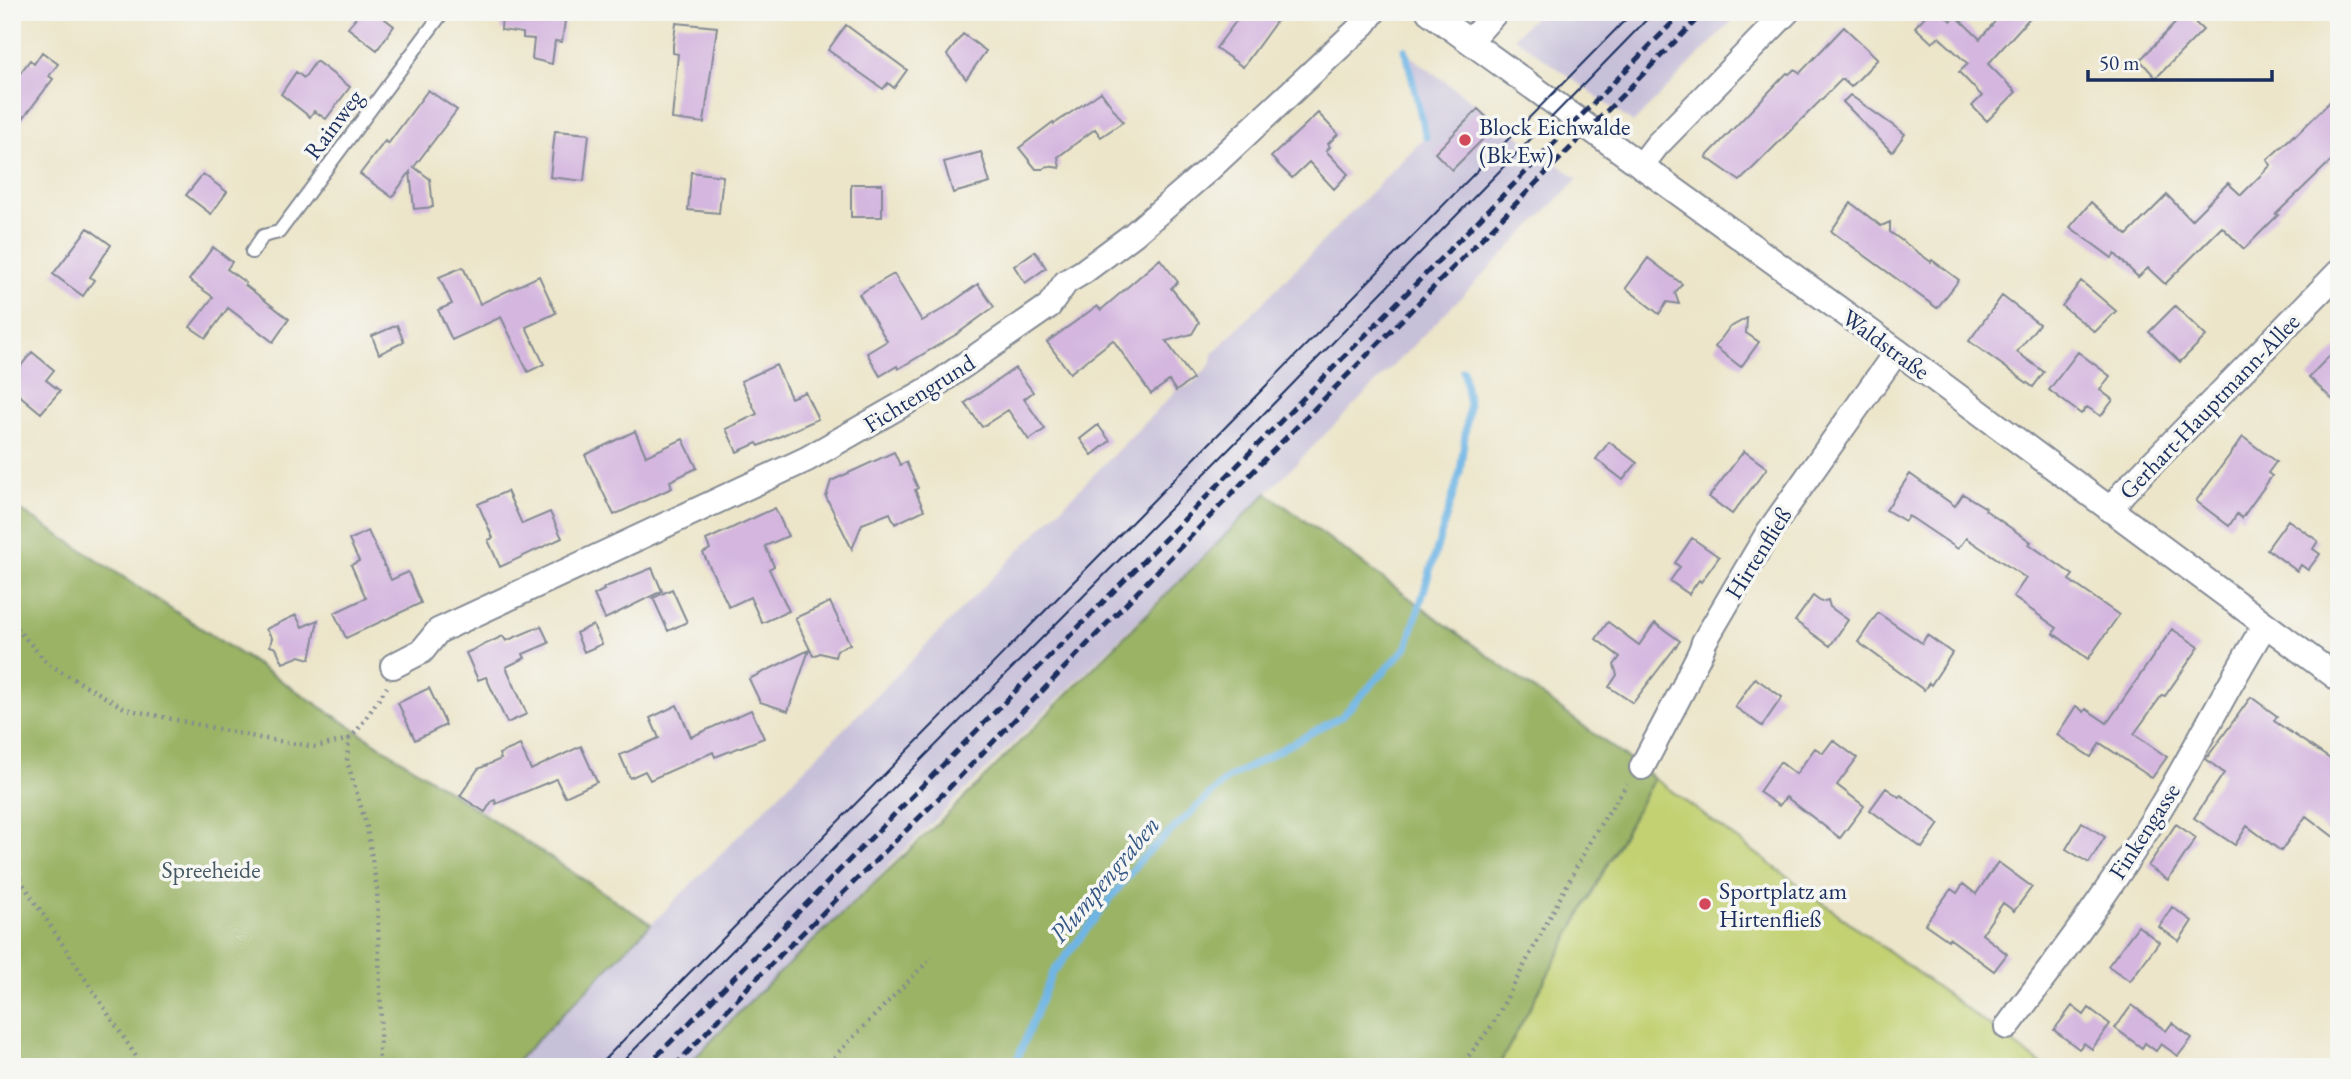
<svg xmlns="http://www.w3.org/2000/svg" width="2351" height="1079" font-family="'EB Garamond',serif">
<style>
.industrial{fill:#c7c0d9}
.green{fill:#c3d173;stroke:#6f8068;stroke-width:2}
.forest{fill:#9ab365;stroke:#5a7162;stroke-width:2}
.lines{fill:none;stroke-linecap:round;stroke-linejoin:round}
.stream{stroke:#6eb5e5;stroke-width:7}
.building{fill:#d4b6df}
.service-casing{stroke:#848a94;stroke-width:16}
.minor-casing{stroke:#848a94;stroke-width:28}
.path{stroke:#848a94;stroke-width:4.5;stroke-dasharray:2 5;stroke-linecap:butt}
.service{stroke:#fff;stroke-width:12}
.minor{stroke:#fff;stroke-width:24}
.tram{stroke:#1b2f5e;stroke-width:2}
.rail{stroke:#1b2f5e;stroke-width:5;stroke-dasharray:10 5;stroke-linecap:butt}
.poi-dot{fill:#d1495b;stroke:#f6f6f2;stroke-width:2.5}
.labels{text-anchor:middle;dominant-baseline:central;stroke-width:7;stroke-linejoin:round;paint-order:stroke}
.street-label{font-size:24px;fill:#1b2f5e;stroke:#f6f6f2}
.poi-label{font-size:24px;fill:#1b2f5e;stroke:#f6f6f2;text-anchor:start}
.park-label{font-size:24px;fill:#455863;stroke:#f6f6f2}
.water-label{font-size:26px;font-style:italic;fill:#345786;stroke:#f6f6f2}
</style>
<rect width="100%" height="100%" fill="#f6f6f2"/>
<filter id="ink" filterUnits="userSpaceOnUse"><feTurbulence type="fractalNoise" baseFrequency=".0143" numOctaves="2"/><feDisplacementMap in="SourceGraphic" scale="14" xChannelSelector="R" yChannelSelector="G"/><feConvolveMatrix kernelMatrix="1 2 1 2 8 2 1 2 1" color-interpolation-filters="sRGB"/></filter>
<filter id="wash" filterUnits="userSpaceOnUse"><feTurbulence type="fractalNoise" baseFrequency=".00686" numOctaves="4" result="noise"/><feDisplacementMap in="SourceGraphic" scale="28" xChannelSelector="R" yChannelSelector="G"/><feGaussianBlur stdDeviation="1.57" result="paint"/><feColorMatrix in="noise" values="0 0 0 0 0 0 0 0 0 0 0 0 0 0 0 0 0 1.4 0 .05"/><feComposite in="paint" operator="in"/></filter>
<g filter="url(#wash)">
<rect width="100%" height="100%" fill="#ece5c9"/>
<path class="industrial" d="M1539,12H1741L1633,123L1514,37Z
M1409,55L1578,179L1267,493L685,1067H511L1176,391L1193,384L1212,363L1213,353L1428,134Z"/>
<path class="green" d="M1654,778L2045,1067H1498Z"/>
<path class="forest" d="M1267,493L1654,778L1498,1067H686L755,996L953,809Z
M12,505L73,544L651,924L511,1067H12Z"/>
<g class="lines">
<path class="stream" d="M1405,49L1426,137
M1014,1067L1052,974L1141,859L1227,779L1342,716L1407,647L1460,472L1469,405L1463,370"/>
</g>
<g id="blocks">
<path class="building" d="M360,12H376L394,26L377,50L348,28Z
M502,12L566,14L562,42L555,41L552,64L532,59L534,39L523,38V33L501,30Z
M1243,12H1283L1243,67L1216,48Z
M1929,12H1941L1951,21L1956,16L1980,39L2003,12H2035L1988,64L2016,92L1987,121L1972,106L1982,96L1959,72L1968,64L1939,37L1932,43L1915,27Z
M2185,13L2203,30L2156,78L2140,60Z
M676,23L717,27L704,123L672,119L678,54L673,53V45Z
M846,25L907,70L894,88L888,83L883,89L828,50Z
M1844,27L1878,59L1851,87L1842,79L1740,181L1706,157L1787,73L1789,74L1795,69L1800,73Z
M963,34L986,51L966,79L947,55Z
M42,52L58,64L49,76L53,79L12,133V84L30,60L34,64Z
M316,61L350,87L326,119L314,111L310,117L281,94L296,72L304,78Z
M428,90L457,110L414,167L430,179L433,207L414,209L410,172L392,197L360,174L385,141L388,144Z
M1101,92L1123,122L1101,137L1095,129L1058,157L1060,168L1047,166L1043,169H1036L1019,148L1053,122L1054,124Z
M2339,93V153L2276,214L2278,215L2244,249L2222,227L2165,284L2148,268L2138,277L2115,254L2112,258L2070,227L2091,202L2127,235L2167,195L2191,220L2228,183L2241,195L2271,165L2267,160L2294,135L2295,136Z
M1850,95L1905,134L1892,152L1843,102Z
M1478,109L1496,126L1452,170L1435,153Z
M1318,113L1338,134L1328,144L1330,147L1326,151L1348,174L1334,189L1309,162L1292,178L1271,157Z
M555,131L589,134L584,181L550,177Z
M981,152L990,183L953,193L944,162Z
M691,172L723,176L719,213L688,210Z
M203,174L227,192L211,214L186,195Z
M851,184H882V217H851Z
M1851,203L1881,226L1890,222V232L1931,262L1932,260L1959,280L1937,308L1831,231Z
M88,228L111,245L90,277L94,280L83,296L53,274Z
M213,247L232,262L227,269L246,283L245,285L289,319L273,342L228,308L206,338L190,327L213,297L189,280Z
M1035,251L1046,268L1025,283L1014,266Z
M1648,258L1682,284L1675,293L1679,304L1667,302L1659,314L1626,288Z
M1160,259L1178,282L1171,288L1199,322L1192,334L1166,341L1193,379L1176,391L1169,381L1151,394L1113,340L1070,373L1047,342L1097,306L1101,310Z
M463,267L480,304L539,276L556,313L526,327L544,364L528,372L501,317L452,340L438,310L452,304L439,277Z
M894,274L922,321L943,309L978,284L994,307L957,334L898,369L897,366L880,376L867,353L887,341L859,294Z
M2081,281L2116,311L2095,332L2062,306Z
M2002,296L2039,324L2017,352L2044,372L2033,387L1969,341Z
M2175,306L2206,336L2180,362L2149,332Z
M1747,318L1746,333L1759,342L1741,367L1715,347L1729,328Z
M397,325L404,342L379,354L372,336Z
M2339,346V406L2309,377Z
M32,352L54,370L46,380L60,391L41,413L12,389V377Z
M2078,352L2110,376L2100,390L2113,400L2101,416L2087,407L2081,414L2049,390Z
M776,365L791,398L805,392L818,419L759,446L757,443L737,452L726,429L757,414L741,381Z
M1015,368L1033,392L1024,399L1045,429L1029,440L1008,410L982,427L965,403Z
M1098,425L1110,441L1092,455L1080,439Z
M635,431L646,456L683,439L697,468L670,481L672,488L614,515L585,455Z
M2243,437L2276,462L2268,473L2272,476L2242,518L2237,514L2229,526L2196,501Z
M1609,442L1637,463L1623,480L1596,459Z
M1744,451L1767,468L1732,514L1709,497Z
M894,452L900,465L906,462L918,488L915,490L924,510L895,524L890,513L862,524L852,549L826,497L831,481Z
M1910,474L1955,506L1963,494L1986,508L1985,510L2031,542L2029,544L2073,575L2069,580L2119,615L2088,659L2053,633L2057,628L2013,597L2026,578L1966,538L1958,549L1912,518L1908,516L1905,521L1886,510Z
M507,491L522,524L550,512L562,538L500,567L488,540L493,538L478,504Z
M775,508L788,536L765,546L774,566L769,569L789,611L762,623L750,597L729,607L703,553L710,549L706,540Z
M2288,520L2318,541L2313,549L2320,554L2308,570L2301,565L2297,571L2267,549Z
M368,531L391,580L408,572L421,603L346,638L334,613L366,598L351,565L359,561L349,540Z
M1692,538L1719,557L1701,582L1699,580L1689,594L1670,581L1680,567L1675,563Z
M652,568L662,591L605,619L594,595L604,590L603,588Z
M672,589L687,622L668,631L653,598Z
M1813,596L1821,602L1828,600L1830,607L1848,620L1830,646L1795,621Z
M830,602L850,644L837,650L835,657L820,653L813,656L795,618Z
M1878,613L1922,643L1927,635L1952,653L1931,685L1929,683L1924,690L1858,642Z
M296,615L302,627L318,620L310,659L300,656L283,663L276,648L270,646L272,638L266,629Z
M1608,622L1639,645L1655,623L1680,641L1633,703L1609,687L1617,675L1614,665L1620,657L1596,639Z
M593,625L602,644L584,652L576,633Z
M541,626L549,643L523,654L525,658L506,667L527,714L507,723L486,677L478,680L466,653L503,636L506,641Z
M2172,629L2199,647L2165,696L2162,695L2134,734L2167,757L2152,778L2100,743L2091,757L2057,735L2076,706L2084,712L2086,709L2107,723Z
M809,650L788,711L760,702L749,679Z
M1755,678L1782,697L1762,726L1735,707Z
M429,688L446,725L415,740L398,703Z
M2251,697L2277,716L2274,721L2339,765V841L2306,816L2281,851L2247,826L2235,845L2194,818L2224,773L2206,759Z
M677,705L691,737L751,710L764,738L715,757L713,752L650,780L645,771L630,778L620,755L659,738L650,718Z
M1833,740L1857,758L1837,785L1864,806L1840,838L1786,797L1779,806L1759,792L1780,762L1796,774L1815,748L1823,753Z
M520,745L531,770L581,746L597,782L565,797L556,779L496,804L495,800L492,801L485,812L460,796L478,769L501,759L499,754Z
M1886,788L1899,797L1901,795L1939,824L1922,848L1870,810Z
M2082,822L2105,837L2089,863L2066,849Z
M2176,824L2196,838L2168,880L2148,866Z
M1998,862L2032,887L2014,911L2003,903L1982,934L2007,954L1994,971L1949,938L1948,940L1925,924L1951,889L1957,893L1963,884L1976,894Z
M2172,907L2192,921L2179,941L2159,927Z
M2138,926L2159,942L2130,981L2108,966Z
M2132,1005L2166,1031L2172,1023L2192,1038L2178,1056L2161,1044L2156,1051L2145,1043L2142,1048L2115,1028Z
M2072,1006L2084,1015L2089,1008L2110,1024L2092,1049L2084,1043L2079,1049L2054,1030Z"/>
</g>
</g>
<g filter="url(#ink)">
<use href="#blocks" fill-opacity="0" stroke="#848a94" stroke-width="2"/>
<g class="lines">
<g class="service-casing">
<path id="service" d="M252,252L263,236L279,232L443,12"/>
</g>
<g class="minor-casing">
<path id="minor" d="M1429,12L1897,351L2339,679
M1470,41L1496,12
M1641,166L1657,145L1787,12
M2110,510L2124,492L2339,272
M393,666L422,651L438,631L807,459L931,388L1049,306L1066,282L1083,272L1134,234L1208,170L1364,24L1373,12
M1642,767L1685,685C1690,669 1700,658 1704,642L1768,533L1897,351
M2007,1027C2061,955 2116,882 2162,805C2198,746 2228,684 2265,625"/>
</g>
<path class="path" d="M12,623L48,664L126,709L260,738L316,747L349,739L347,761L367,827L377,889L381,1022L378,1067
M349,739L357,731L387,687
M12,867L143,1067
M824,1067L932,957
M1460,1067L1493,1024L1593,836L1627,784"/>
<use href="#service" class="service"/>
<use href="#minor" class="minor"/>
<path class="tram" d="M597,1067L1633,12
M617,1067L1244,434L1654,12"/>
<path class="rail" d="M646,1067L1683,12
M674,1067L751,984L948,789L1269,455L1704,12"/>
</g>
</g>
<g class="poi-dot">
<circle cx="1465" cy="140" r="7"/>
<circle cx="1705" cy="904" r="7"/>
</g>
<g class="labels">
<g class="street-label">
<text transform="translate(333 124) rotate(-53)">Rainweg</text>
<text transform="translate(1886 344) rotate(36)">Waldstraße</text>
<text transform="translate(919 393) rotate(-32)">Fichtengrund</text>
<text transform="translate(2209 406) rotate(-46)">Gerhart-Hauptmann-Allee</text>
<text transform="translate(1758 553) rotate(-58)">Hirtenfließ</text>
<text transform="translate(2144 831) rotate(-57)">Finkengasse</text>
</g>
<g class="poi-label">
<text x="1479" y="126">Block Eichwalde<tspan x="1479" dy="28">(Bk Ew)</tspan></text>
<text x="1719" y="890">Sportplatz am<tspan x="1719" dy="28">Hirtenfließ</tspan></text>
</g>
<g class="park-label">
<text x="211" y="869">Spreeheide</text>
</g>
<g class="water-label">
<text transform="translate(1104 879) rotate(-50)">Plumpengraben</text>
</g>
</g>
<rect width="2351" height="1079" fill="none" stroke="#f6f6f2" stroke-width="42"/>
<path d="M2088 70v10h184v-10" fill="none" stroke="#1b2f5e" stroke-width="3.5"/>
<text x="2099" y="70" font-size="21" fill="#1b2f5e" stroke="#f6f6f2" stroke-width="5" paint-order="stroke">50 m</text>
</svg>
